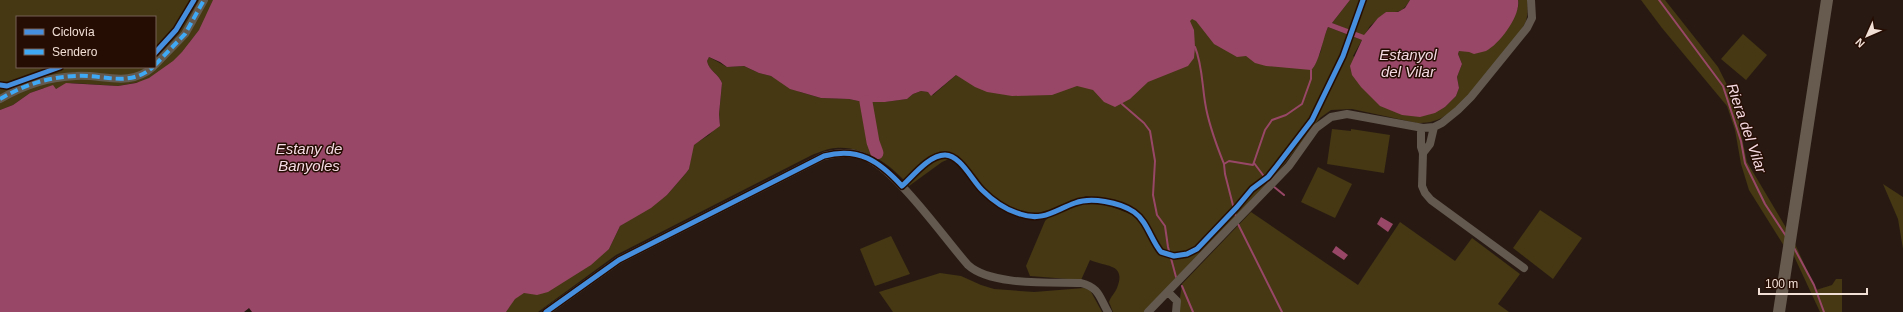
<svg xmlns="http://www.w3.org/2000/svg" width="1903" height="312" font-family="Arial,sans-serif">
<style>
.green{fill:#453813;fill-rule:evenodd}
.water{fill:#984766}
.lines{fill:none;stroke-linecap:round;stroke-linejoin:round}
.stream{stroke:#984766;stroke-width:2}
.river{stroke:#984766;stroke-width:13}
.street{stroke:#63594f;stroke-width:8}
.secondary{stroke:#675b4f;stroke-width:12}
.quiet{stroke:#3fa9f5;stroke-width:4;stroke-dasharray:8 4;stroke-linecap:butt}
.cycleway-casing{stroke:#260d03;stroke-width:8}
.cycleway{stroke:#468fdf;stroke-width:5}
.labels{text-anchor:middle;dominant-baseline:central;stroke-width:3;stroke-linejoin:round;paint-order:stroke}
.water-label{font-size:15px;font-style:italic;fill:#f4dae2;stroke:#260d03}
</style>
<rect width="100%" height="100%" fill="#281a13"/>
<path class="green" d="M0,0H217L204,24L189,43L193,47L162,78L118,86L72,83L56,89L44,88L30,93L13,105L0,110ZM17,17H155V67H17Z
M1350,0H1410C1403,11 1400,13 1386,12L1370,26L1364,36L1332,23Z
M1518,0H1527C1528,8 1528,14 1526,21C1521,33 1510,44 1502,54C1484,75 1467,103 1443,117C1435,122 1426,123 1417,123L1352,109L1331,110L1320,118L1278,172L1144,312H1113L1109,302C1111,296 1115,293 1117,288C1127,263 1105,267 1090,260L1081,280L1030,276L1026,266L1045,221L1049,217L1082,203L1107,205L1133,215L1120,203L1086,196L1049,214H1030L1011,209L983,189L956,156L942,162L909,186C891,164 864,146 836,148C828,148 820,152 812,155L616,255L538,312H506L511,304L515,294L609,249L620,226L667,195L686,173L689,169L693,145L709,135L720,123L719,114L722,83C719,74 709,71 707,61L709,57L727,67L744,66L759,73L771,76L800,92L821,98L849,99L863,102H885L907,99L913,94L921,91L928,92L933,95L956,75L1189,14L1313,68L1321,51L1322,42L1328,27L1362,40L1353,56L1427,115L1445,107L1456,96L1459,88L1457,77L1462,64L1458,54L1459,51C1486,50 1499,45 1512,20C1515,13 1520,8 1518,0Z
M1641,0H1665L1718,67L1734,99L1747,162L1788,231L1786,249L1749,190L1741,164L1735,130L1727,106L1662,28Z
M1743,34L1767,55L1746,80L1721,59Z
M1332,129L1351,131V129L1390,135L1384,173L1327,164Z
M1318,167L1352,184L1335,218L1301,202Z
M1883,184L1903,197V249L1898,219Z
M1540,210L1582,238L1553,279L1513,248Z
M1251,212L1358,285L1400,222L1455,261L1472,238L1520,274L1498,304L1509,312H1178L1182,284Z
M891,236L910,274L875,286L860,249Z
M1795,244L1816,290L1832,285L1836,279H1842V312H1820L1793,254Z
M940,273L961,276L981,285L994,289L1034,292L1084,288L1090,290L1102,312H893L879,292Z"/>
<path class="water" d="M213,0H1350L1332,23L1364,35L1378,18L1386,12H1398L1405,8L1410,0H1518C1521,15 1500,44 1486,51C1482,52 1478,53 1474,54L1469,52L1459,51L1458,54L1462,64L1457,77L1459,88L1456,96L1445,107L1435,113L1420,117L1402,115L1380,106L1361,87L1352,75L1350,66L1362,40L1328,27C1323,38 1319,64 1311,70L1266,66L1255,63L1246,56L1237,57L1214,44L1196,21L1192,19L1190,21L1194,30L1195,47L1194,58L1188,66L1148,82L1130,99L1115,107L1104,102L1093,90L1077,86L1052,95L1012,96L987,92L975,87L956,75L931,96L928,92L921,91L913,94L907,99L885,102H863L849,99L821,98L790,89L771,76L759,73L744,66L727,67L720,62L709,57L707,61C709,71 719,74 722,83L719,114L720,126L694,145L689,169L686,173L667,195L651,208L620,226L609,249L591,265L548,292L537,295L524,293L515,299L506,312H252L249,308L244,312H0V110L13,105L30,93L53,85L56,89L66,83L118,86L136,83L149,78L173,61L182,52L199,30Z
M1381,217L1393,224L1388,232L1377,224Z
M1336,246L1348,255L1344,260L1332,252Z"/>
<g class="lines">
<path class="stream" d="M1659,0L1723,86L1741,141L1745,163L1765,204L1786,236
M1195,47C1202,64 1202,83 1205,102C1208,123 1216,144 1224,164
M1122,104L1144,123L1150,131L1155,161L1153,195L1157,215L1165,226L1168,247L1176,277
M1254,163L1269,183
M1273,186L1284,195
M1236,217L1225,174L1224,164L1229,161L1253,165L1265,130L1272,120L1286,115L1302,104L1311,79V70
M1238,224L1282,312
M1793,246L1814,285L1824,312
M1182,286L1193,312"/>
<path class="river" d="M866,102L873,142L877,153"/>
<path class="street" d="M155,65L185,34L204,0
M0,99C24,85 48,77 76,76C103,74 129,88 153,67
M1421,128V147L1423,153L1422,186L1425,193L1431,200L1524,268
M1423,153L1430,144L1434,127
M1168,292L1177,301L1176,312
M546,312L619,260L824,156C836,153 848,151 860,155C894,165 943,237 968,265C991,286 1050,282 1081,283C1100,288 1099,297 1108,312
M1148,312L1289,166L1316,128L1331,117L1347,114L1423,128L1434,127L1442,123L1458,110L1471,97L1527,28L1532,18L1531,0"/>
<path class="secondary" d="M1779,312L1827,0"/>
<path class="quiet" d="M155,65L185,34L204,0
M0,99C24,85 48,77 76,76C103,74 129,88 153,67"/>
<g class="cycleway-casing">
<path id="cycleway" d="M155,53L176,30L194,0
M0,85L7,86L60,67
M546,312L619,260L824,156C859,147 879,161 902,186C913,176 929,155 945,155C960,155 972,180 982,190C992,200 1006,210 1020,214C1043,222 1055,210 1075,203C1091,197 1119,202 1134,212C1147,221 1151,240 1161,252L1174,256L1187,254L1197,249L1237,207L1252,189L1268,177L1276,167L1312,120L1343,56L1363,0"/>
</g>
<use href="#cycleway" class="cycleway"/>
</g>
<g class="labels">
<g class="water-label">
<text x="1408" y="54">Estanyol<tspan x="1408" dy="17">del Vilar</tspan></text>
<text transform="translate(1747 128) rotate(71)">Riera del Vilar</text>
<text x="309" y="148">Estany de<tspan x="309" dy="17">Banyoles</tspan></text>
</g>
</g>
<rect x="16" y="16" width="140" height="52" fill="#260d03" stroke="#776157"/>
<rect x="24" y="29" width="20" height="6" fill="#468fdf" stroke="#776157"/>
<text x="52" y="36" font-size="12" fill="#f1dfd6">Ciclovía</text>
<rect x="24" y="49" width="20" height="6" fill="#3fa9f5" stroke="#776157"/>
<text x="52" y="56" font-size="12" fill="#f1dfd6">Sendero</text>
<g transform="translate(1867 36) rotate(225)" stroke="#260d03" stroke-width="3" paint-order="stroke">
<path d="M0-3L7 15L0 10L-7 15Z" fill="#f1dfd6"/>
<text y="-6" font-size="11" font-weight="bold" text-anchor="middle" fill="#f1dfd6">N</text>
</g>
<path d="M1759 288v6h108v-6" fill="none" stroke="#f1dfd6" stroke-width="2"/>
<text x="1765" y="288" font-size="12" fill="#f1dfd6" stroke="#260d03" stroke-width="3" paint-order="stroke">100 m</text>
</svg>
